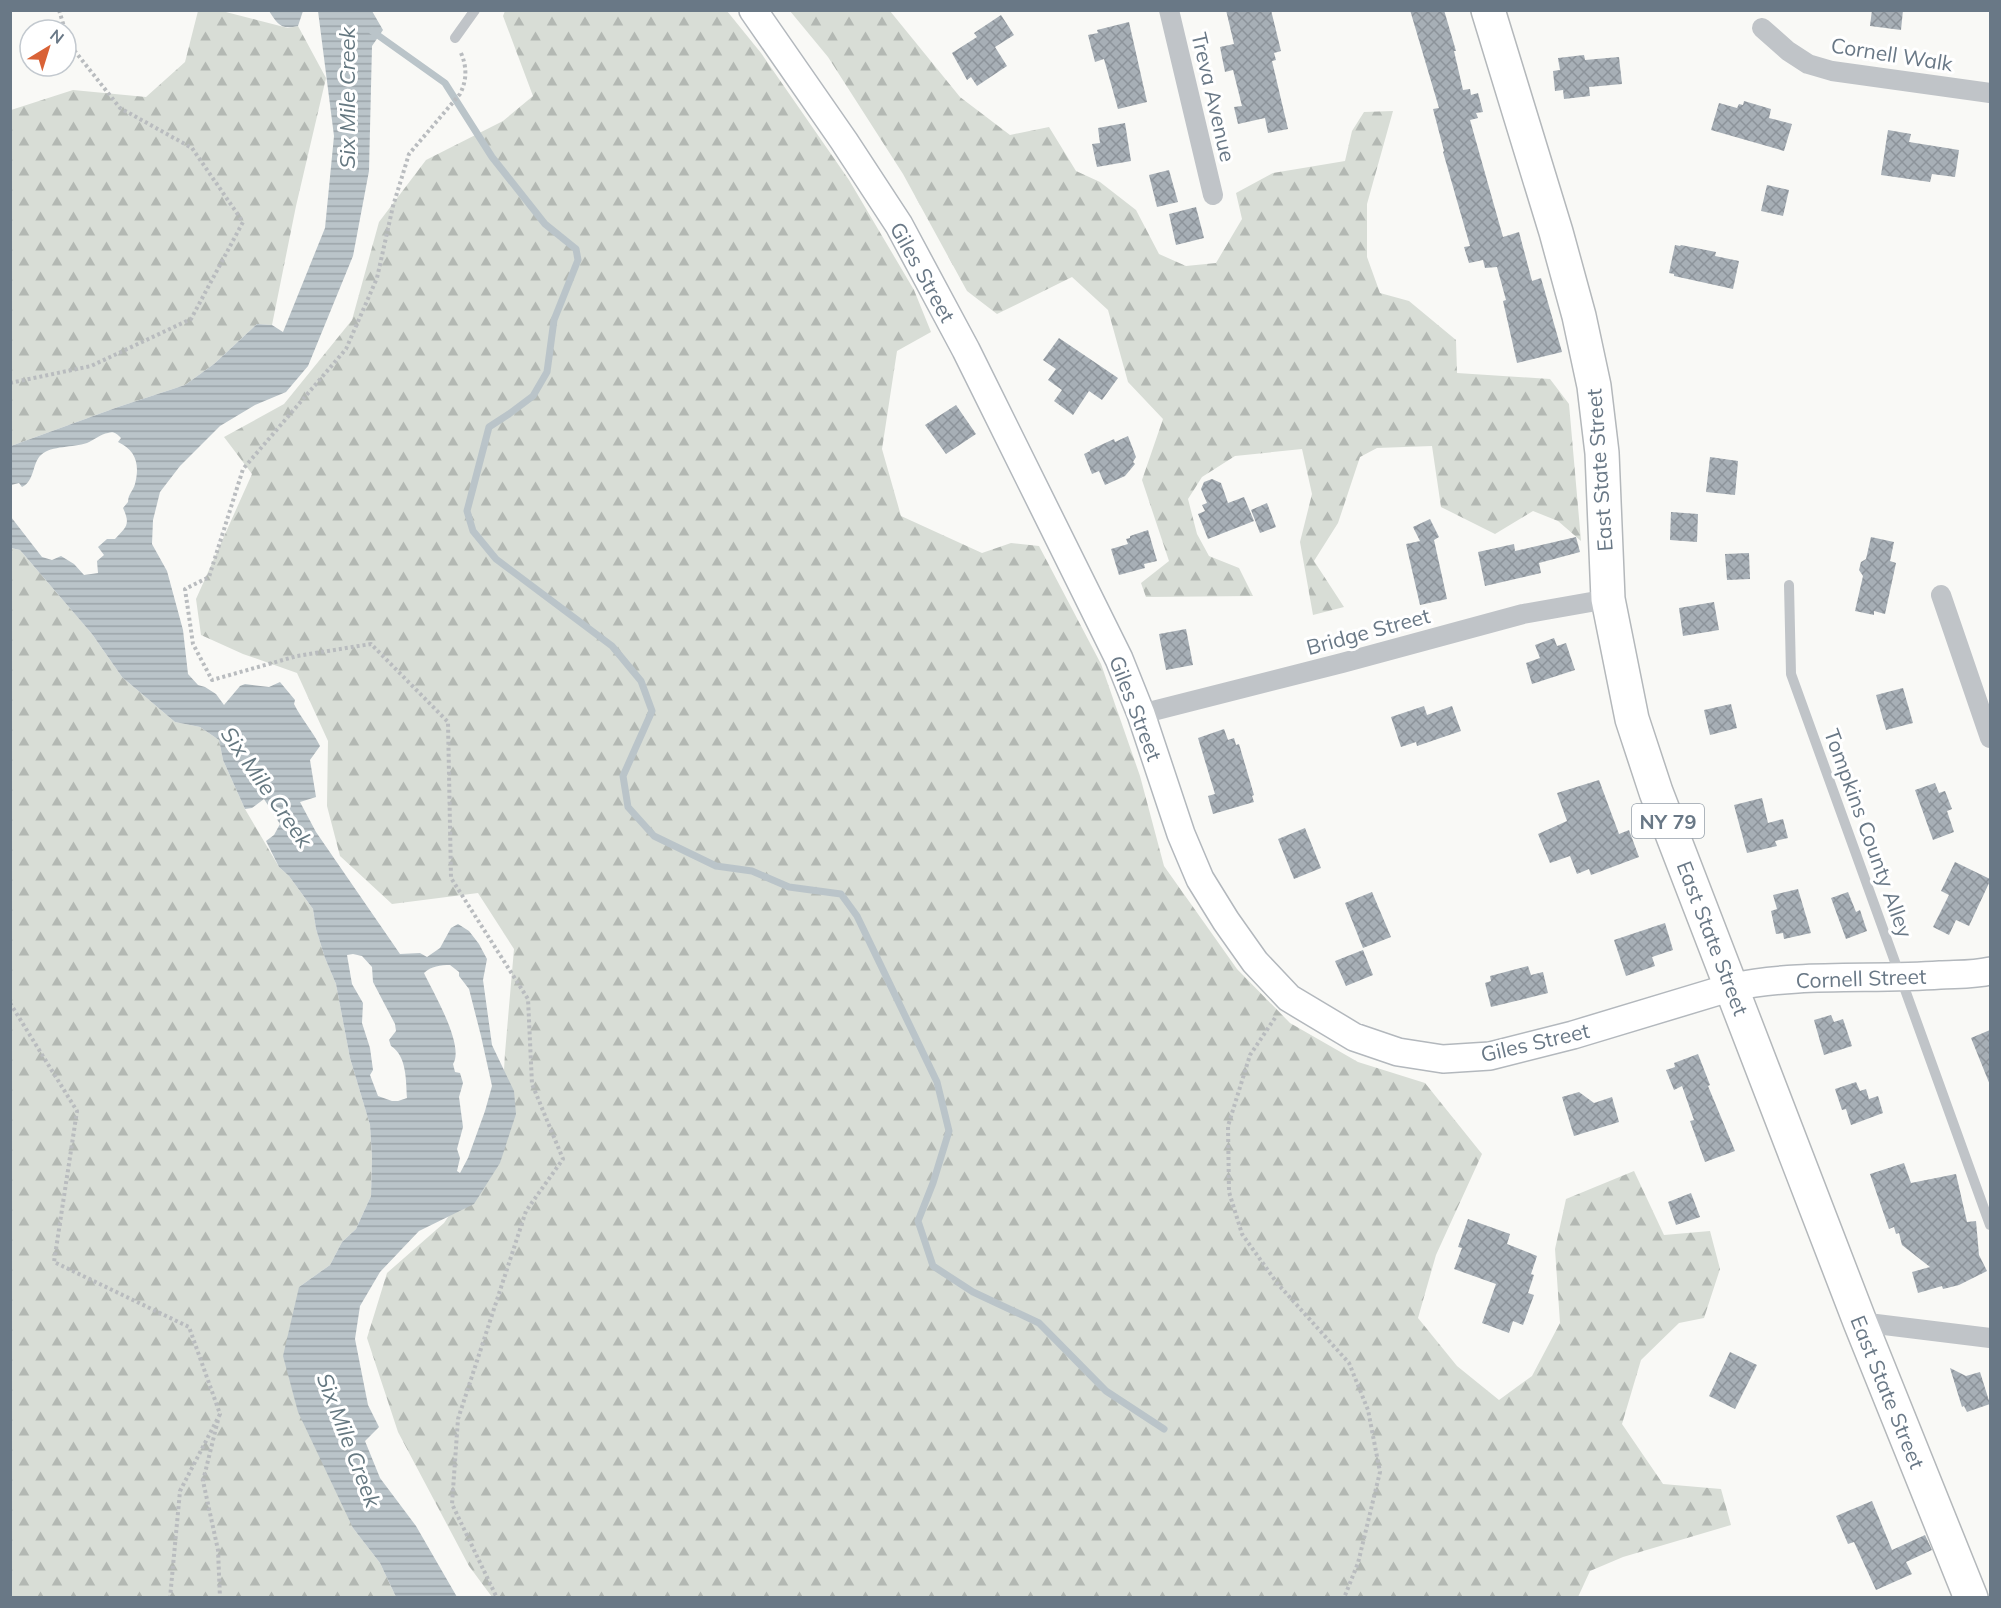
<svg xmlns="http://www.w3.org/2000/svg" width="2001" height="1608" font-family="Mulish,sans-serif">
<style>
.forest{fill:url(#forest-firs)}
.water{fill:url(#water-rules);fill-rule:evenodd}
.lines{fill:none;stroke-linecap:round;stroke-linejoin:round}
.stream{stroke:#bac4c9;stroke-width:7}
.building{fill:url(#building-cross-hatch)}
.secondary-casing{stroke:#b3b8bd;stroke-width:30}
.highway-casing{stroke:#b4b8bb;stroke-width:36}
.path{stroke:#b9bcbf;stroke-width:4;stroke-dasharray:3 3;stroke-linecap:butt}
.lane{stroke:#c0c4c8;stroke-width:10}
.street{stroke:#c0c4c8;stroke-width:20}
.secondary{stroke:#fff;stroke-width:27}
.highway{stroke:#fff;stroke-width:33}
.labels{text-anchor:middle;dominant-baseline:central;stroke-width:6;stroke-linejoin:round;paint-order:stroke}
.shield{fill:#fff;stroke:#96a0aa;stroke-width:1.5}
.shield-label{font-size:20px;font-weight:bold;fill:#697886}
.street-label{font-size:21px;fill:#697886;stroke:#fff}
.water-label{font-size:22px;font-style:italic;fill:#657881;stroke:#fff}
</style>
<defs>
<pattern id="forest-firs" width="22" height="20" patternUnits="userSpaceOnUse" patternTransform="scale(1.5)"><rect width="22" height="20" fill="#d8ddd6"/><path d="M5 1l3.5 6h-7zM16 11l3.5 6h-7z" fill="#b3b8b3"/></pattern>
<pattern id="water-rules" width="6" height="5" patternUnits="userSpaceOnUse" patternTransform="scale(1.5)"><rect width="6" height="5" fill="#bac4c9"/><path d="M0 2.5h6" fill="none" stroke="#9ba4a9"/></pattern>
<pattern id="building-cross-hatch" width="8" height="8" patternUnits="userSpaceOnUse" patternTransform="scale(1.5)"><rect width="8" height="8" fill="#a7afb6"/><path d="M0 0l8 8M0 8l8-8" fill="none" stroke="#8c939a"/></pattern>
</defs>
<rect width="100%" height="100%" fill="#f9f9f6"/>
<path class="forest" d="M198,11H222L288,28L298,26L326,78L296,206L272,325L257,324L214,364L185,385L118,407L11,446V110L73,90L146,97L185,62Z
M505,11H727L761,53L849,180L914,290L931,332L897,351L882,449L901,516L982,553L1011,543L1039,546L1101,664L1140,776L1164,866L1237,969L1290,1023L1358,1062L1425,1083L1482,1154L1436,1255L1418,1318L1457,1366L1499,1400L1532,1376L1560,1323L1555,1249L1566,1199L1634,1171L1664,1235L1710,1231L1720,1269L1704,1318L1679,1323L1641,1360L1622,1424L1663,1484L1721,1489L1731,1525L1623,1557L1590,1571L1578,1597H492L469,1566L398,1432L367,1338L387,1273L444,1223L500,1139L505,1053L514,949L478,893L392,904L340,856L327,806L328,741L297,673L243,654L201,635L196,599L252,474L224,437L284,404L352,320L379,222L426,160L503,121L533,96L503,16Z
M790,11H890L960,97L1010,135L1049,127L1076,171L1100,182L1136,210L1159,254L1186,266L1216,263L1242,219L1236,193L1273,173L1345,161L1352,131L1364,112L1393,111L1367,204V257L1380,293L1409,301L1456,340L1457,373L1550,379L1569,404L1581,541L1558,521L1533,511L1495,534L1441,507L1432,446L1377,448L1360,457L1338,523L1314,561L1344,607L1313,615L1300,542L1312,494L1302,449L1235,456L1202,477L1188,499L1197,534L1209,556L1239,568L1253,596L1146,597L1141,583L1169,561L1142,480L1163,419L1128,382L1108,310L1072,277L997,314L967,291L903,174L828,57Z
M10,548L20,550L92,634L122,677L175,722L200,727L219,740L223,760L245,809L279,867L289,876L313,909L316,929L325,958L336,984L350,1058L370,1125L372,1157L371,1196L356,1229L342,1242L330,1265L299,1287L353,1528L380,1563L396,1597H11Z"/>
<path class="water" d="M269,11H303L298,26C280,30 278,24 269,11Z
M318,11H372L383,30L372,46L369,171L353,256L308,366L286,392L255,405L220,426L180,466L160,492L153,520L152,544L167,571L183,630L188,674L198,685L205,687L216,694L224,705L240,686L245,684L269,687L280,682L295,700L294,704C302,720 312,730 320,746L310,760L316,797L300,802L316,832L400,954L420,953L427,957L440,948L451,928L458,924L469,931L479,944L487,959L483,980L492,1045L514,1091L516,1114L500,1163L474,1204L419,1231L380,1272L360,1306L355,1339L368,1405L379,1427L365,1441L380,1478L416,1526L457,1597H396L380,1563L353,1528L298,1412L283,1356L299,1287L330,1265L342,1242L356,1229L371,1196L372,1157L370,1125L350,1058L336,984L325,958L316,929L313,909L289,876L279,867L266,841L274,835L280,824L264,799L252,808L245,809L223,760L219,740L200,727L175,722L122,677L92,634L20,550L11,548V517L42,557L52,560L61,556L74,564L84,575L98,573L97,561L104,555L98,547L107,539H115C126,527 131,525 123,508L128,502C128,494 133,491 135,484C140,465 136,450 118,442L121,438C117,434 114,431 108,433C101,434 94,440 87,443C73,448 52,445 41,455C32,463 35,481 22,487L19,483L11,485V446L118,407L185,385L214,364L257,324L272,325L283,332L325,228L334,136ZM353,954L362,956L372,967L373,982L395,1024L396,1031L389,1040L391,1046C407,1056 406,1081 407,1098L398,1101H392L378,1096L370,1075L373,1070L370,1048L362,1023L363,1003L352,984L347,955ZM450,965L459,972V976L469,989L481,1036L492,1086L485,1111L468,1158L460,1173L457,1171L460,1158L457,1149L463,1127L459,1097L463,1083L460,1073L455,1072L453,1064C465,1046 433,992 424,973C431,966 441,965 450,965Z"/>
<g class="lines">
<path class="stream" d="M372,31L445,83L492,157L545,224L576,249L578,260L554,320L547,372L533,396L509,414L489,427L467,511L473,531L496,559L612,646L641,681L652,711L623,776L628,807L654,836L716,866L752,871L789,887L841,894L857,916L937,1082L949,1131L933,1183L918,1221L933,1266L973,1292L1039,1323L1106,1391L1164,1429"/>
</g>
<path class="building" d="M1226,10H1271L1281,51L1274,53L1276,60L1272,61L1288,129L1268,133L1265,118L1238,124L1234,107L1242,106L1233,70L1225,72L1220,47L1234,44Z
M1410,10H1444L1456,51H1454L1463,90L1470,89L1471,95L1478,93L1483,112L1476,113L1478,118L1470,120L1503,237L1519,232L1532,281L1541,278L1562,352L1517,363L1503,301L1506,300L1497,267L1485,268L1483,260L1469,263L1464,247L1470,246L1443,152L1444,151L1433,109L1439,108Z
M1872,10H1903L1901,30L1870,26Z
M1001,15L1014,35L995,47L1007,66L977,86L971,77L967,80L952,53L977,37L974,33Z
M1129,22L1147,102L1118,109L1104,59L1095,62L1088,35L1098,33L1097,30Z
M1584,55L1585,60L1619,57L1622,84L1589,87L1590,96L1564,99L1563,90L1555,91L1553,71L1560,70L1558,58Z
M1744,101L1771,109L1769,118L1792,124L1784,151L1711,130L1719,103L1737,108L1739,104L1743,105Z
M1125,123L1131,161L1097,167L1092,144L1100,143L1098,128Z
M1888,130L1911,134L1909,142L1959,150L1955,177L1932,174L1930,182L1881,175Z
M1169,170L1178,202L1157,207L1149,175Z
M1767,185L1789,190L1783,216L1761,211Z
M1196,207L1204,238L1176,245L1169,214Z
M1675,245L1680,246L1681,245L1716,252L1715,256L1739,261L1733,289L1674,276V274L1669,273Z
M1059,338L1118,378L1102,400L1089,391L1073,415L1054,401L1062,390L1048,380L1056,369L1043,360Z
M956,405L976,434L946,454L925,425Z
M1128,436L1136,457L1133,462L1135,464L1125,476L1105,485L1099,471L1092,474L1084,454L1090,451V450L1114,439L1115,442Z
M1710,457L1738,461L1735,495L1706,492Z
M1212,479L1221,483L1228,503L1244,497L1254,521L1208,539L1198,514L1205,511L1202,505L1207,503L1201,489L1204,482Z
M1267,503L1276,527L1260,533L1251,510Z
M1671,512L1698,514L1697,542L1670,540Z
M1430,519L1439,537L1434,540L1447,599L1420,605L1406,544L1420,541L1413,527Z
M1148,530L1157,561L1144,564L1145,568L1119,575L1111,549L1128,544L1126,539L1130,538V536Z
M1576,537L1580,552L1539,563L1541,573L1485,586L1478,552L1514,544L1515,551Z
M1871,537L1894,542L1890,561L1896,563L1885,614L1874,611V615L1855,611L1863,576L1859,570L1861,562L1866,559Z
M1749,553L1750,579L1727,580L1725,554Z
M1714,602L1719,630L1683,636L1679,608Z
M1186,629L1193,665L1166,670L1159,634Z
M1554,638L1557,646L1566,643L1575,670L1532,684L1526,663L1540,658L1535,645Z
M1903,688L1913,723L1886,730L1876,695Z
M1731,704L1737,728L1710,735L1704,710Z
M1424,706L1427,715L1452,706L1461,731L1417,746L1416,742L1401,747L1391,717Z
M1224,729L1228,740L1234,738L1236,745L1239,744L1254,795L1252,796L1254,802L1213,814L1208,796L1215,794L1198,738Z
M1599,780L1619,834L1629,830L1639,857L1591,875L1589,869L1577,874L1570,856L1550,863L1538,834L1567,821L1557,793Z
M1935,783L1939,793L1945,791L1952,809L1947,811L1954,832L1933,840L1915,790Z
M1762,798L1768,823L1783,819L1788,838L1775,841L1777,846L1747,853L1734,805Z
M1305,828L1321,868L1294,879L1278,839Z
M1955,862L1990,879V881L1969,926L1956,920L1949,935L1933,927L1949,895L1941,891Z
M1798,889L1811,933L1784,939L1783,933L1776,934L1771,911L1777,909L1773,895Z
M1372,892L1391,937L1363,948L1345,903Z
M1848,892L1856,912L1860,910L1867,931L1846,939L1831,898Z
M1665,923L1673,950L1652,957L1655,966L1626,976L1614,940Z
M1363,950L1373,975L1346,986L1335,961Z
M1528,966L1531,975L1543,972L1548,993L1491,1007L1485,983L1491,981L1490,976Z
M1831,1015L1834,1022L1843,1019L1852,1046L1824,1055L1814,1020Z
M1990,1030V1085L1971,1038Z
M1698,1054L1710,1085L1708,1086L1735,1151L1705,1162L1690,1121L1694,1120L1682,1086L1674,1090L1666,1070L1675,1067L1674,1063Z
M1856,1082L1860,1091L1866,1089L1869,1099L1878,1096L1883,1113L1851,1125L1846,1109L1842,1110L1835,1089Z
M1579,1092L1594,1103L1612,1097L1619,1122L1574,1136L1562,1097Z
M1904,1163L1911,1183L1956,1174L1967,1222L1976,1221L1979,1255L1987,1271L1959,1285L1943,1289L1942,1286L1918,1293L1912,1272L1930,1267L1902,1245L1899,1233L1896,1234L1894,1227L1889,1229L1870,1174Z
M1691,1193L1700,1217L1676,1225L1668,1202Z
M1468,1219L1510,1234L1507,1244L1537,1256L1531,1274L1534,1275L1528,1293L1534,1295L1523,1325L1513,1321L1509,1333L1482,1323L1496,1284L1454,1269L1462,1248L1458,1247Z
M1730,1352L1757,1365L1735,1409L1709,1396Z
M1950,1368L1966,1376L1980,1372L1990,1404L1967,1412L1964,1406L1962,1407Z
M1872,1501L1892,1550L1925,1535L1932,1550L1906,1562L1912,1574L1876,1590L1854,1542L1848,1544L1836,1516Z"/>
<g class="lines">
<g class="secondary-casing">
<path id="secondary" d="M753,10L844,141L899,225L966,350L1119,659L1141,714L1181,834L1200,879L1226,921L1255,962L1289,998L1354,1037L1398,1052L1443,1059L1490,1056L1573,1035L1732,987C1799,973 1872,980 1940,975C1956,974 1974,975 1990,971"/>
</g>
<g class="highway-casing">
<path id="highway" d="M1488,10L1556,232L1579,316L1594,386L1602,453L1608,599L1632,719L1656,792L1860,1322L1971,1598"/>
</g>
<path class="path" d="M59,10L65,30
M461,53C467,67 467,80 460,94L409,154L393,206L377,278L346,349L243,469L209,577L185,589L193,644L212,680L297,656L371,644L448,722L451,878L528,999L532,1084L563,1159L526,1211L458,1419L452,1504L497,1598
M10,383L91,366L191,319L243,222L192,148L120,108L70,45L66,32
M10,1003L77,1111L54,1262L189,1327L220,1414L180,1491L170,1598
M1275,1018L1250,1055L1228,1126L1229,1192L1242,1234L1277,1283L1349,1363L1368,1410L1380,1472L1358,1563L1344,1598
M218,1420L203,1481L218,1550L220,1598"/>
<path class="lane" d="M455,38L475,10
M1789,585L1791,674L1990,1225"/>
<path class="street" d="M1169,10L1213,195
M1762,28L1788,51L1808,64L1832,71L1990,93
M1941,595L1990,738
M1141,714L1342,663L1523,614L1608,599
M1860,1322L1990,1338"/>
<use href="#secondary" class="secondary"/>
<use href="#highway" class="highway"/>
</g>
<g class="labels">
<rect class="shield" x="1632" y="804" width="72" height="34" rx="4.5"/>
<g class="shield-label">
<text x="1668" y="821">NY 79</text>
</g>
<g class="street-label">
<text transform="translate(1892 54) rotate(9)">Cornell Walk</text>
<text transform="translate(1214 97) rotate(77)">Treva Avenue</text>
<text transform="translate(923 272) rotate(61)">Giles Street</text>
<text transform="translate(1599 470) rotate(-94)">East State Street</text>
<text transform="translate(1368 631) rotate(-15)">Bridge Street</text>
<text transform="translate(1136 708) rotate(69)">Giles Street</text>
<text transform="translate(1869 833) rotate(70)">Tompkins County Alley</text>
<text transform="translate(1713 938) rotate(69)">East State Street</text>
<text transform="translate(1861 978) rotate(-2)">Cornell Street</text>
<text transform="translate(1535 1042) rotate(-13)">Giles Street</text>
<text transform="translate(1888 1392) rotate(68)">East State Street</text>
</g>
<g class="water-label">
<text transform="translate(347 98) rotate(-90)">Six Mile Creek</text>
<text transform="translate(267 787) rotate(55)">Six Mile Creek</text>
<text transform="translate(349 1440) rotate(69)">Six Mile Creek</text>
</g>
</g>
<rect width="2001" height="1608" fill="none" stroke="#697886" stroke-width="24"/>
<g transform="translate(48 48) rotate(38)"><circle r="28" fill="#ffffff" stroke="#c3c9cf" stroke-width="1.5"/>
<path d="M0-4.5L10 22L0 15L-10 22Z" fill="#d96236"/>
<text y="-9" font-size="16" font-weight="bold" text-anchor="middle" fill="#697886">N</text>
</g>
</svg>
